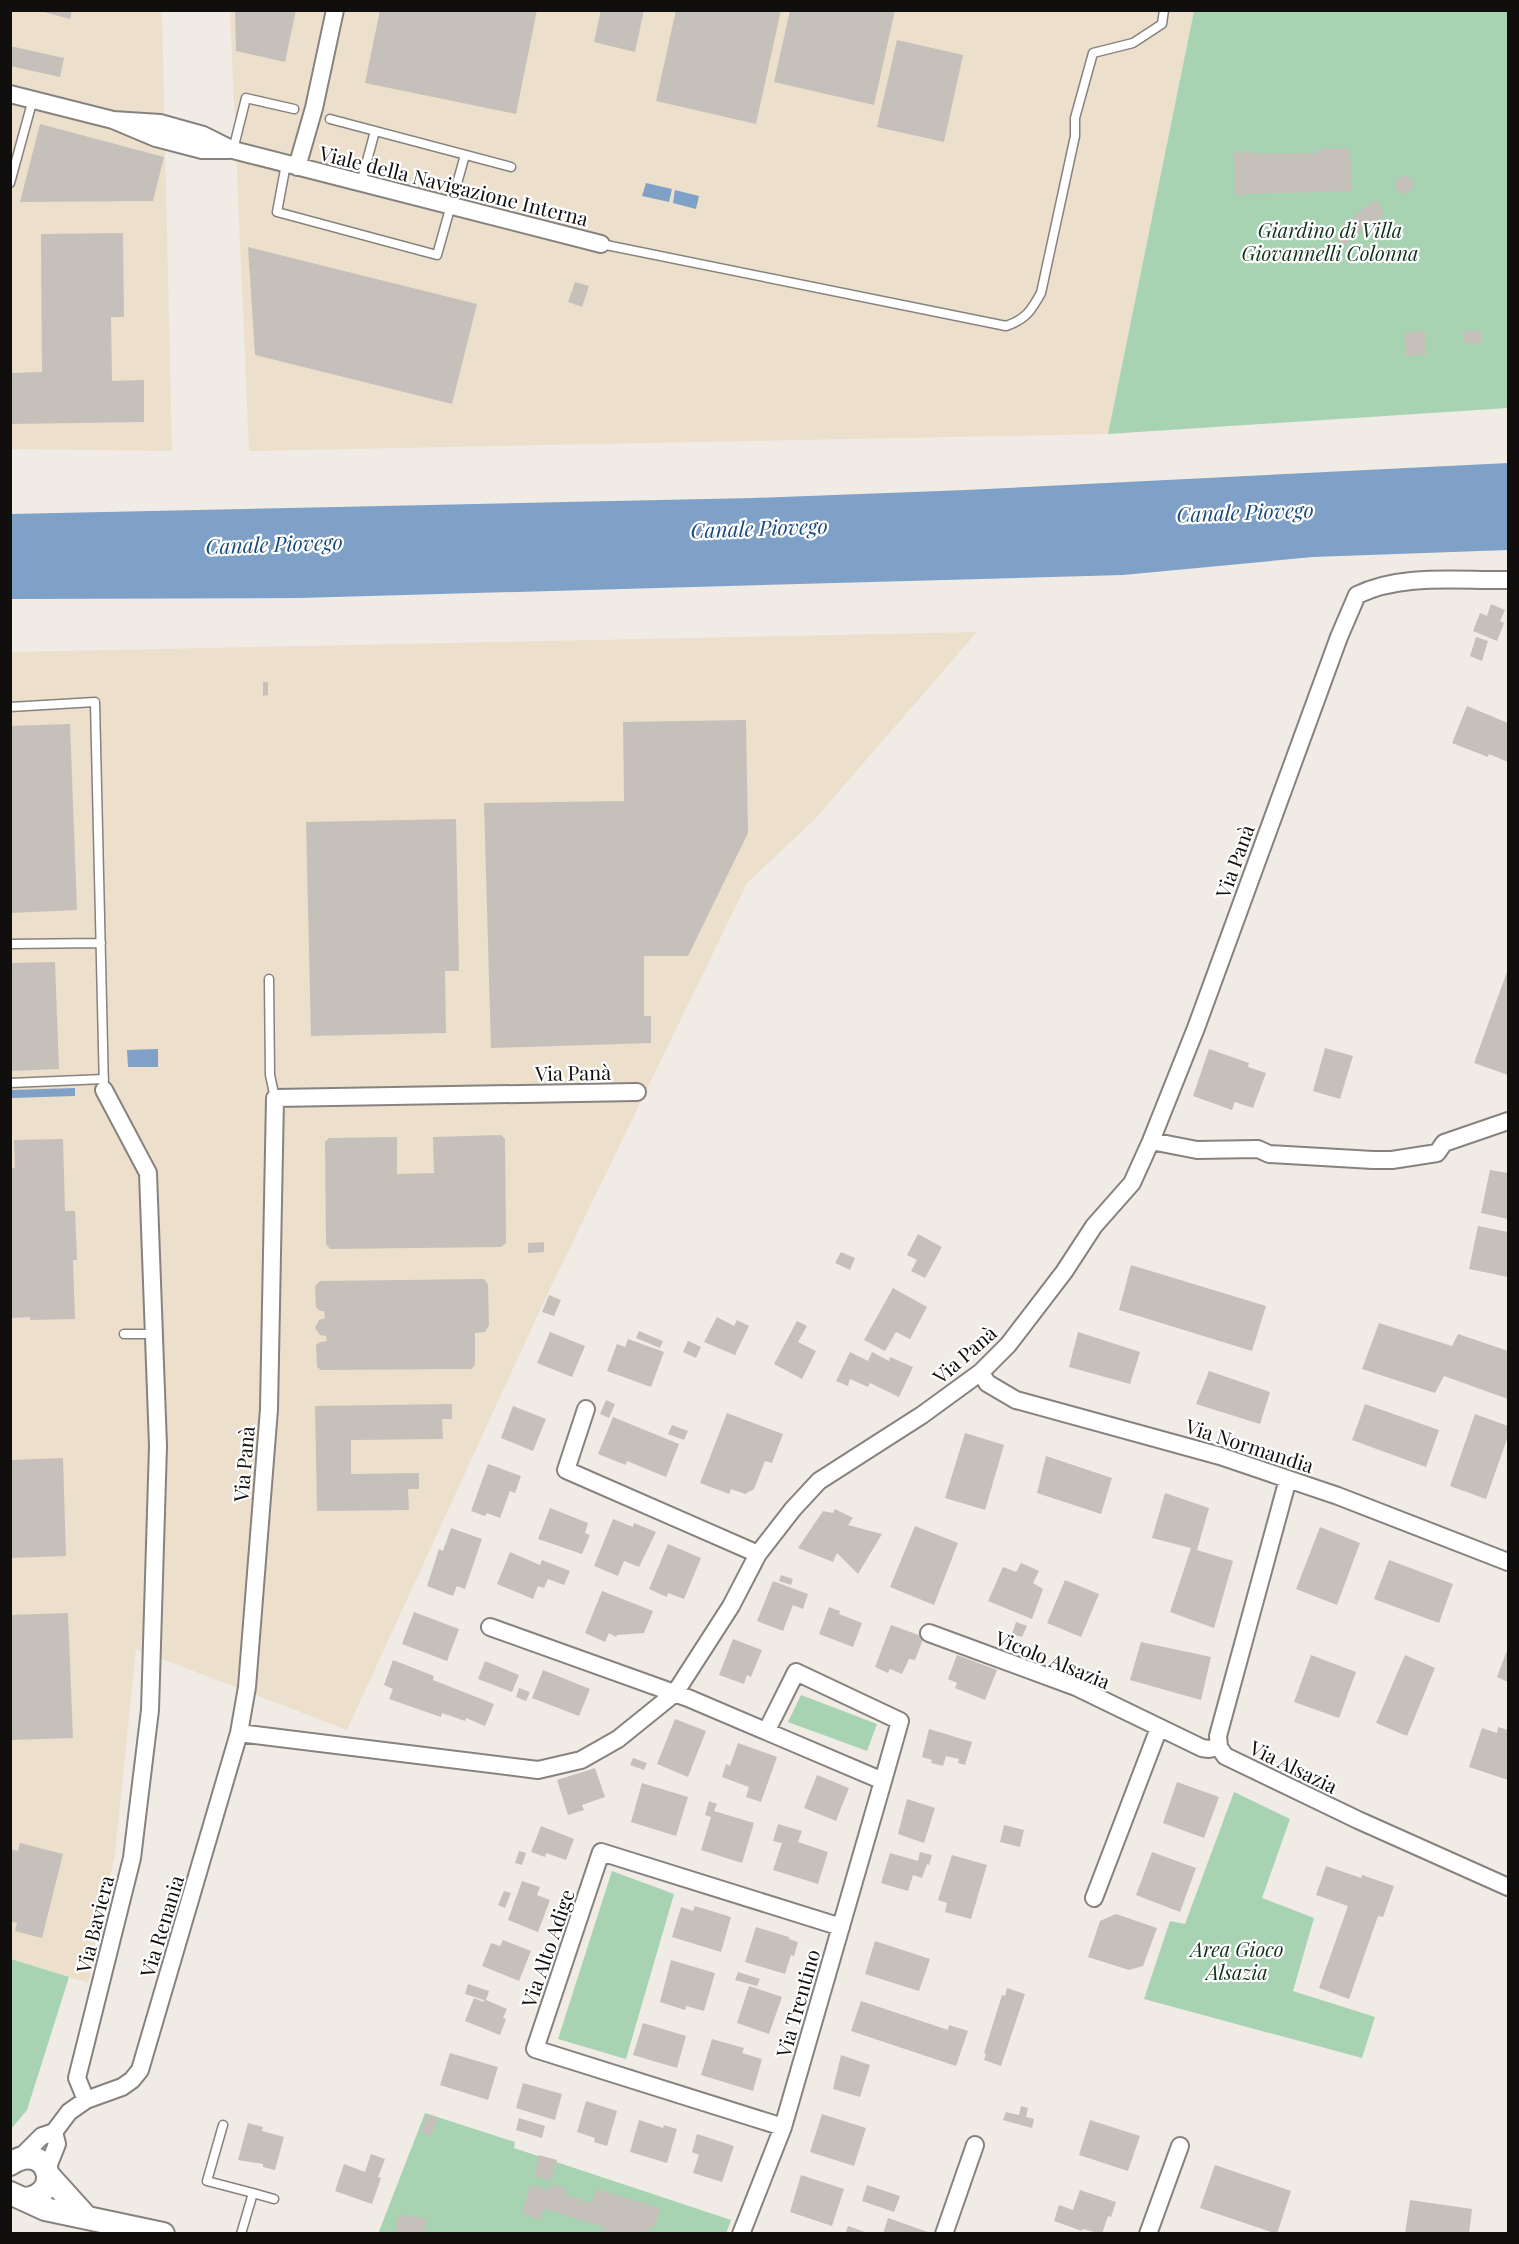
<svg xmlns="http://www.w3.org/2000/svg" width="1519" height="2244" font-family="'Playfair Display',serif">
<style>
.industrial{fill:#ece0cc}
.green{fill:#a7d3b2}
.water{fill:#7fa1c7}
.building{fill:#c5c0ba}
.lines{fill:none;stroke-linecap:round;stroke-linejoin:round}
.service-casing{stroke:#87827e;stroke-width:11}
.minor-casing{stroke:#87827e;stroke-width:20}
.secondary-casing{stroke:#87827e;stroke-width:26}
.service{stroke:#fff;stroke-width:8}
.minor{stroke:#fff;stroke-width:16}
.secondary{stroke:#fff;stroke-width:22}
.labels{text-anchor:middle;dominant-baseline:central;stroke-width:4.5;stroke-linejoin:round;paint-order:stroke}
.street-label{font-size:20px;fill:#110f0d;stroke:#fff}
.park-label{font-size:20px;font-style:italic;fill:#0e311a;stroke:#fff}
.water-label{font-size:21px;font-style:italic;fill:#194a7b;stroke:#fff}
</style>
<rect width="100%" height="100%" fill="#f0ebe5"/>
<path class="industrial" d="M11,11H162L172,451L11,449Z
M230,11H1194L1108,434L249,451Z
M977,632L815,819L747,883L546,1297L347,1730L136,1649L115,1854L88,1983L11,1959L10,652Z"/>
<path class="green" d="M1194,11H1508V408L1108,434Z
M801,1695L877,1724L867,1751L788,1722Z
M1234,1792L1290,1819L1262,1898L1314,1918L1293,1991L1375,2017L1362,2058L1144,1999L1170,1921L1185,1924Z
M612,1871L674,1894L626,2059L558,2039Z
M11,1959L69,1977L27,2110L11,2129Z
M425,2113L515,2142L514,2148L731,2220L726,2234H378Z"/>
<path class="water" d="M646,183L672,189L669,202L642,196Z
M675,190L699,196L696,209L673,203Z
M1508,463V550L1313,557L1123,575L299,598L11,599V514L753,498L966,490Z
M158,1049V1067H128L127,1050Z
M75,1088V1096L11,1098V1090Z"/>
<path class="building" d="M36,10H72L70,19Z
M235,10H296L285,62L236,51Z
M380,10H537L516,114L365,83Z
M601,10H644L635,52L594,42Z
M676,10H781L756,124L656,101Z
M790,10H895L874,105L774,82Z
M897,40L963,55L944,142L877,127Z
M10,46L64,58L60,77L10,66Z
M40,124L164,157L153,201L20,202Z
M1350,148L1352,191L1245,194L1235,197L1234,152H1255L1256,154L1318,153V149Z
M1395 185a9 9 0 1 1 18 0a9 9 0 1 1-18 0Z
M1376,199L1385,215L1363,229L1345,246L1335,238L1351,218Z
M123,233L124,317H111L112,381L144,380V422L10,424V373L42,372L41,234Z
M248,247L477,304L452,404L255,355Z
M575,282L589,286L582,307L568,302Z
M1425,331L1426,355L1406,357L1404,333Z
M1464,331H1481V344L1464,343Z
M1491,604L1505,610L1500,621L1504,623L1497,641L1473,631L1480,613L1487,616Z
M1476,637L1488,641L1482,661L1470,656Z
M263,682H268V695L263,696Z
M1467,706L1508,723V762L1489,754L1488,757L1452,743Z
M746,720L748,833L688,956H644V1016H651V1043L491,1048L484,803L624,801L623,722Z
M70,724L77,910L10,913V726Z
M456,819L459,971H445L446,1033L311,1036L306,822Z
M55,962L59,1069L10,1071V963Z
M1508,969V1075L1474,1063Z
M1325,1048L1353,1056L1340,1099L1313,1091Z
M1209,1049L1249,1063L1248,1067L1266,1073L1253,1108L1235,1102L1232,1110L1193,1096Z
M501,1135L505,1139L506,1243L501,1247L330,1249L326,1244L325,1142L329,1138L397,1137V1174L434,1173L433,1137Z
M63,1139L65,1211H75L77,1260H73L75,1319L30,1320V1317L10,1318V1168H15L14,1140Z
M1490,1170L1508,1173V1219L1481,1213Z
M1478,1226L1508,1232V1277L1469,1269Z
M918,1234L942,1247L925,1278L911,1271L917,1260L907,1255Z
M544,1242V1252L528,1253V1243Z
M841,1252L855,1258L850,1270L835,1263Z
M1131,1265L1266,1306L1252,1351L1119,1310Z
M484,1279L488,1284L489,1325L485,1332L475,1333V1365L471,1369L321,1370L317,1367L316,1345L320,1342L327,1341L326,1336L320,1335L315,1328L319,1320L325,1318L324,1311H320L316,1307L315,1286L320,1281Z
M893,1288L927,1307L910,1339L896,1332L885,1351L864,1340Z
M549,1295L561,1300L554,1316L542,1312Z
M717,1317L734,1326L737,1320L749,1326L735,1355L704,1342Z
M797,1321L807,1326L798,1342L816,1351L802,1379L774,1364Z
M1379,1323L1452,1346L1458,1334L1508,1351V1399L1444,1376L1435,1393L1362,1369Z
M639,1331L663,1341L660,1348L636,1338Z
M550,1332L585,1346L572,1377L537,1363Z
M1078,1332L1140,1352L1130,1384L1069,1367Z
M628,1339L664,1352L651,1387L607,1371L617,1344L625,1347Z
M688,1341L701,1347L696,1358L683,1352Z
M850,1352L868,1361L872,1352L889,1361L890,1357L913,1367L899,1397L870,1383L868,1387L850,1379L848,1386L836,1381Z
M1209,1371L1270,1392L1260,1424L1196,1404Z
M606,1400L615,1404L609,1418L600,1414Z
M452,1404V1419H442L443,1439L351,1440V1474L419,1473V1489H408L409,1510L317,1511L315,1406Z
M1365,1404L1439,1430L1426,1467L1352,1440Z
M513,1406L546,1419L533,1451L501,1438Z
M727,1413L783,1434L772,1463L765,1461L754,1489L745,1494L731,1489L729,1494L700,1483Z
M1475,1414L1508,1426V1436L1486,1499L1450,1486Z
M613,1417L679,1444L666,1477L627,1461L626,1465L598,1454Z
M672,1425L688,1431L684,1440L668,1434Z
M965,1433L1004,1445L985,1510L945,1498Z
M1046,1456L1112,1478L1101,1514L1037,1493Z
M63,1458L66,1556L10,1558V1460Z
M488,1464L521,1476L515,1493L510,1491L500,1518L487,1513L485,1516L471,1511Z
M1165,1493L1209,1508L1197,1550L1233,1561L1214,1628L1170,1612L1191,1548L1152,1538Z
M550,1508L588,1523L585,1533L590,1535L582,1554L538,1539Z
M835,1509L853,1518L848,1525L882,1534L858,1574L837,1553L833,1562L798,1548L823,1511L833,1513Z
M613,1519L633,1527L634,1523L656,1532L639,1567L624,1561L618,1576L594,1566Z
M915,1526L958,1543L934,1605L890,1587Z
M1320,1527L1360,1543L1337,1605L1296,1589Z
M451,1528L482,1539L465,1589L457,1586L453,1596L427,1586L439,1549L443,1551Z
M668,1544L701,1558L684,1599L668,1593L667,1597L649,1589Z
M510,1552L540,1565L542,1560L570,1571L564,1585L548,1579L544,1588L538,1586L533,1599L497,1584Z
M1389,1560L1453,1584L1439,1623L1374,1599Z
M1021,1563L1039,1571L1033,1583L1043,1589L1032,1619L988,1601L1003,1567L1016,1572Z
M781,1575L793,1579L791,1585L779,1581Z
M1065,1580L1099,1594L1081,1637L1047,1623Z
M773,1581L808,1594L803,1609L793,1605L783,1631L757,1621Z
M602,1591L653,1611L644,1633L617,1635L616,1637L609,1633L605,1642L585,1633Z
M829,1607L840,1611L839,1614L862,1623L853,1647L819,1634Z
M414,1612L459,1629L447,1661L402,1644Z
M68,1613L73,1738L10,1740V1615Z
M1016,1622L1027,1626L1022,1637L1012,1634Z
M891,1625L924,1637L915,1660L909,1659L902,1674L890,1669L888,1673L875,1667Z
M733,1639L762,1650L751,1677L747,1675L744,1684L719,1675Z
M1141,1642L1211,1657L1201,1700L1130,1680Z
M1508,1648V1682L1497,1677Z
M957,1655L997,1670L985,1700L955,1688L957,1683L948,1679Z
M1311,1655L1356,1672L1339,1718L1294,1702Z
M1405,1655L1435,1668L1407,1736L1376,1723Z
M393,1660L434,1676L433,1680L494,1704L485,1726L466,1718L465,1721L442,1713L441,1717L389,1699L393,1689L384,1685Z
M485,1661L519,1675L512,1692L478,1679Z
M543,1670L590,1689L579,1716L532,1698Z
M519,1688L530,1692L526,1701L516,1697Z
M675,1719L706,1731L688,1777L657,1764Z
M1498,1727L1508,1730V1780L1469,1767L1482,1728L1497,1733Z
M929,1729L972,1742L965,1765L958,1763L959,1759L946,1756L943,1766L931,1763L932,1760L922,1757Z
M738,1743L777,1757L761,1802L746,1797L749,1787L722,1777L726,1764L730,1766Z
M633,1758L647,1763L644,1770L630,1765Z
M595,1768L605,1797L582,1805L584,1810L568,1815L557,1780Z
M817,1775L849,1788L836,1821L804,1808Z
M1177,1782L1219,1797L1204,1838L1163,1823Z
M642,1783L688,1797L676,1836L631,1822Z
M907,1799L935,1808L924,1843L898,1834Z
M709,1801L717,1804L714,1811L754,1823L742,1863L701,1850L711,1817L705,1815Z
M778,1824L802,1831L798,1842L828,1852L818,1884L773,1870L782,1843L773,1841Z
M1004,1825L1024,1830L1020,1847L1000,1842Z
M541,1826L574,1839L566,1860L546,1853L545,1857L531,1852Z
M20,1843L63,1854L42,1938L15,1931L17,1923L10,1921V1849L18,1851Z
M519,1851L526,1853L522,1865L515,1863Z
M920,1852L932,1855L929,1865L927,1864L922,1878L913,1875L908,1891L881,1883L890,1853L918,1861Z
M1152,1852L1196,1868L1180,1912L1136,1895Z
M952,1855L987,1865L971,1919L945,1912L947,1903L938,1900Z
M1326,1866L1361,1878L1362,1875L1394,1886L1383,1917L1378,1916L1349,1999L1319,1988L1348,1906L1316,1895Z
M522,1881L540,1887L537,1895L550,1900L538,1932L508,1920Z
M504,1891L511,1893L505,1908L498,1905Z
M695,1906L731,1917L721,1952L672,1937L681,1907L693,1911Z
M1116,1914L1157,1928L1143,1966L1129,1970L1088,1957L1100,1921Z
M756,1927L789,1937V1939L798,1942L794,1956L791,1955L785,1974L745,1962Z
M503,1940L531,1951L519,1981L482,1966L491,1943L500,1946Z
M875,1941L930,1959L919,1991L865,1974Z
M671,1960L715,1973L704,2011L686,2006L685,2010L660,2002Z
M738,1972L760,1979L757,1986L735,1980Z
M468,1984L489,1991L486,2000L507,2009L503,2018L506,2019L500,2035L465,2021L474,1998L483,2002L484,2000L465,1994Z
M749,1986L782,1997L769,2034L737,2023Z
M1007,1988L1025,1994L1001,2066L984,2060L986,2054L984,2053L1002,1995L1005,1996Z
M861,2001L948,2030L949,2025L968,2031L956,2066L851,2031Z
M643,2023L686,2036L677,2068L633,2055Z
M712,2039L744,2048L742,2053L762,2059L753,2091L701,2075Z
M450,2053L498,2067L488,2100L440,2085Z
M841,2055L870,2065L860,2097L833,2089Z
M523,2083L562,2094L555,2120L516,2108Z
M586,2101L617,2111L607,2146L594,2142L595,2138L577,2132Z
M1021,2106L1028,2108L1026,2117L1034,2119L1032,2128L1003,2120L1006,2112L1019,2115Z
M822,2114L866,2128L854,2166L810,2152Z
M427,2115L438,2118L431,2136L421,2132Z
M519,2118L545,2126L542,2138L516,2130Z
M639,2120L663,2128L664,2125L677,2129L667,2163L630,2152Z
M1090,2120L1140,2136L1128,2171L1079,2155Z
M248,2123L263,2127L262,2131L284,2137L275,2170L263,2167V2164L238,2160Z
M697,2134L734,2146L722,2182L693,2173L699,2155L692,2152Z
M371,2154L385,2159L378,2177L381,2178L372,2204L335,2191L344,2164L365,2172Z
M539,2155L557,2160L551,2181L534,2176Z
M1215,2165L1291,2191L1277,2234L1200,2208Z
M801,2175L844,2189L832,2226L790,2212Z
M551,2184L567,2189L565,2195L592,2203L596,2189L660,2208L653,2230L649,2228L648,2234H608L602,2232L604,2227L544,2209L540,2220L522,2214L530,2185L549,2190Z
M867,2185L900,2196L894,2212L862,2201Z
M1080,2190L1116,2202L1111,2217L1108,2216L1102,2234L1083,2229L1082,2231L1054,2221L1059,2205L1073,2210Z
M1410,2200L1472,2209L1469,2234H1405Z
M399,2214L427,2219L425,2234L395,2233Z
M888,2218L928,2232V2234H883Z
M848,2226L868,2233V2234H845Z"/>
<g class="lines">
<g class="service-casing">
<path id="service" d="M330,119L511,167
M233,150L246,98L294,109
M286,164L277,212L437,255L465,155
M10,183L33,99
M361,183L375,131
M601,244L1006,326C1026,319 1031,311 1041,293L1075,136V118L1093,53L1133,43L1162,24L1164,10
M10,707L95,702L104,1090
M10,944L101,943
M269,979L270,1075L275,1098
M10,1083L104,1079
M124,1334H155
M223,2125L207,2181L253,2193L241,2234
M253,2193L274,2199"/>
</g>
<g class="minor-casing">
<path id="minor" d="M10,94L113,120L156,138L202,150H229
M113,120L160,123L203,135L233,150L601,244
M297,167L314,108L335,10
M1151,1141L1197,1150L1258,1149L1269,1154L1373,1160H1392L1437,1153L1444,1143L1508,1121
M981,1372L987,1383L1016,1400L1220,1456L1338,1496L1508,1562
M586,1409L566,1470L758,1554
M1288,1479L1218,1736L1219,1747L1225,1756L1358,1820L1508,1887
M490,1627L688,1698L883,1781L783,2127L741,2234
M929,1633L1076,1687L1202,1748L1209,1749L1219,1747
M767,1730L796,1672L900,1721L883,1781
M239,1733L538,1770L581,1760L618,1739L675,1693L731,1606L758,1554L793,1509L819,1481L922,1415L981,1372L1008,1345L1064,1272L1094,1226L1132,1183L1151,1141L1196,1028L1339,637L1357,595C1402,573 1459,581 1508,580
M1094,1898L1159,1728
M86,2100L77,2078L132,1858L150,1710L158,1446L148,1173L104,1090
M783,2127L535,2049L601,1852L841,1927
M21,2157L42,2136L54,2132L69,2112L86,2100L122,2087L132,2080L140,2070L239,1733L247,1687L269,1409L275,1098L637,1092
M47,2169L57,2144L54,2132
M944,2234L975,2145
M1148,2234L1180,2146"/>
</g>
<g class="secondary-casing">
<path id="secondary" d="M10,2164C46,2139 66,2193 26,2199
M48,2175L86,2217
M10,2193L45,2209L163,2234"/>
</g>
<use href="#service" class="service"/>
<use href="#minor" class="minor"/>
<use href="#secondary" class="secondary"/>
</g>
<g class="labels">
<g class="street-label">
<text transform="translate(454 185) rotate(14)">Viale della Navigazione Interna</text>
<text transform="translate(1234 861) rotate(-70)">Via Panà</text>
<text transform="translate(573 1072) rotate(-1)">Via Panà</text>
<text transform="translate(964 1354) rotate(-41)">Via Panà</text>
<text transform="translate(1250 1445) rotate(18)">Via Normandia</text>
<text transform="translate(243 1464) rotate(-85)">Via Panà</text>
<text transform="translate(1053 1659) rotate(22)">Vicolo Alsazia</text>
<text transform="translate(1294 1766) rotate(26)">Via Alsazia</text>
<text transform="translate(94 1924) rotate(-76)">Via Baviera</text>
<text transform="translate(161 1926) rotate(-73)">Via Renania</text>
<text transform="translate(547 1948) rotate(-71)">Via Alto Adige</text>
<text transform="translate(797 2003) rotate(-74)">Via Trentino</text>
</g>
<g class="park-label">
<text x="1330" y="229">Giardino di Villa<tspan x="1330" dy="23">Giovannelli Colonna</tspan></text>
<text x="1237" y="1948">Area Gioco<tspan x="1237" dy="23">Alsazia</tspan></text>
</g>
<g class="water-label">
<text transform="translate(1245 511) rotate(-2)">Canale Piovego</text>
<text transform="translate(759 527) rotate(-2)">Canale Piovego</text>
<text transform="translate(274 543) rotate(-2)">Canale Piovego</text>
</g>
</g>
<rect width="1519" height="2244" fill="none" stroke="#110f0d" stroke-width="24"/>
</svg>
